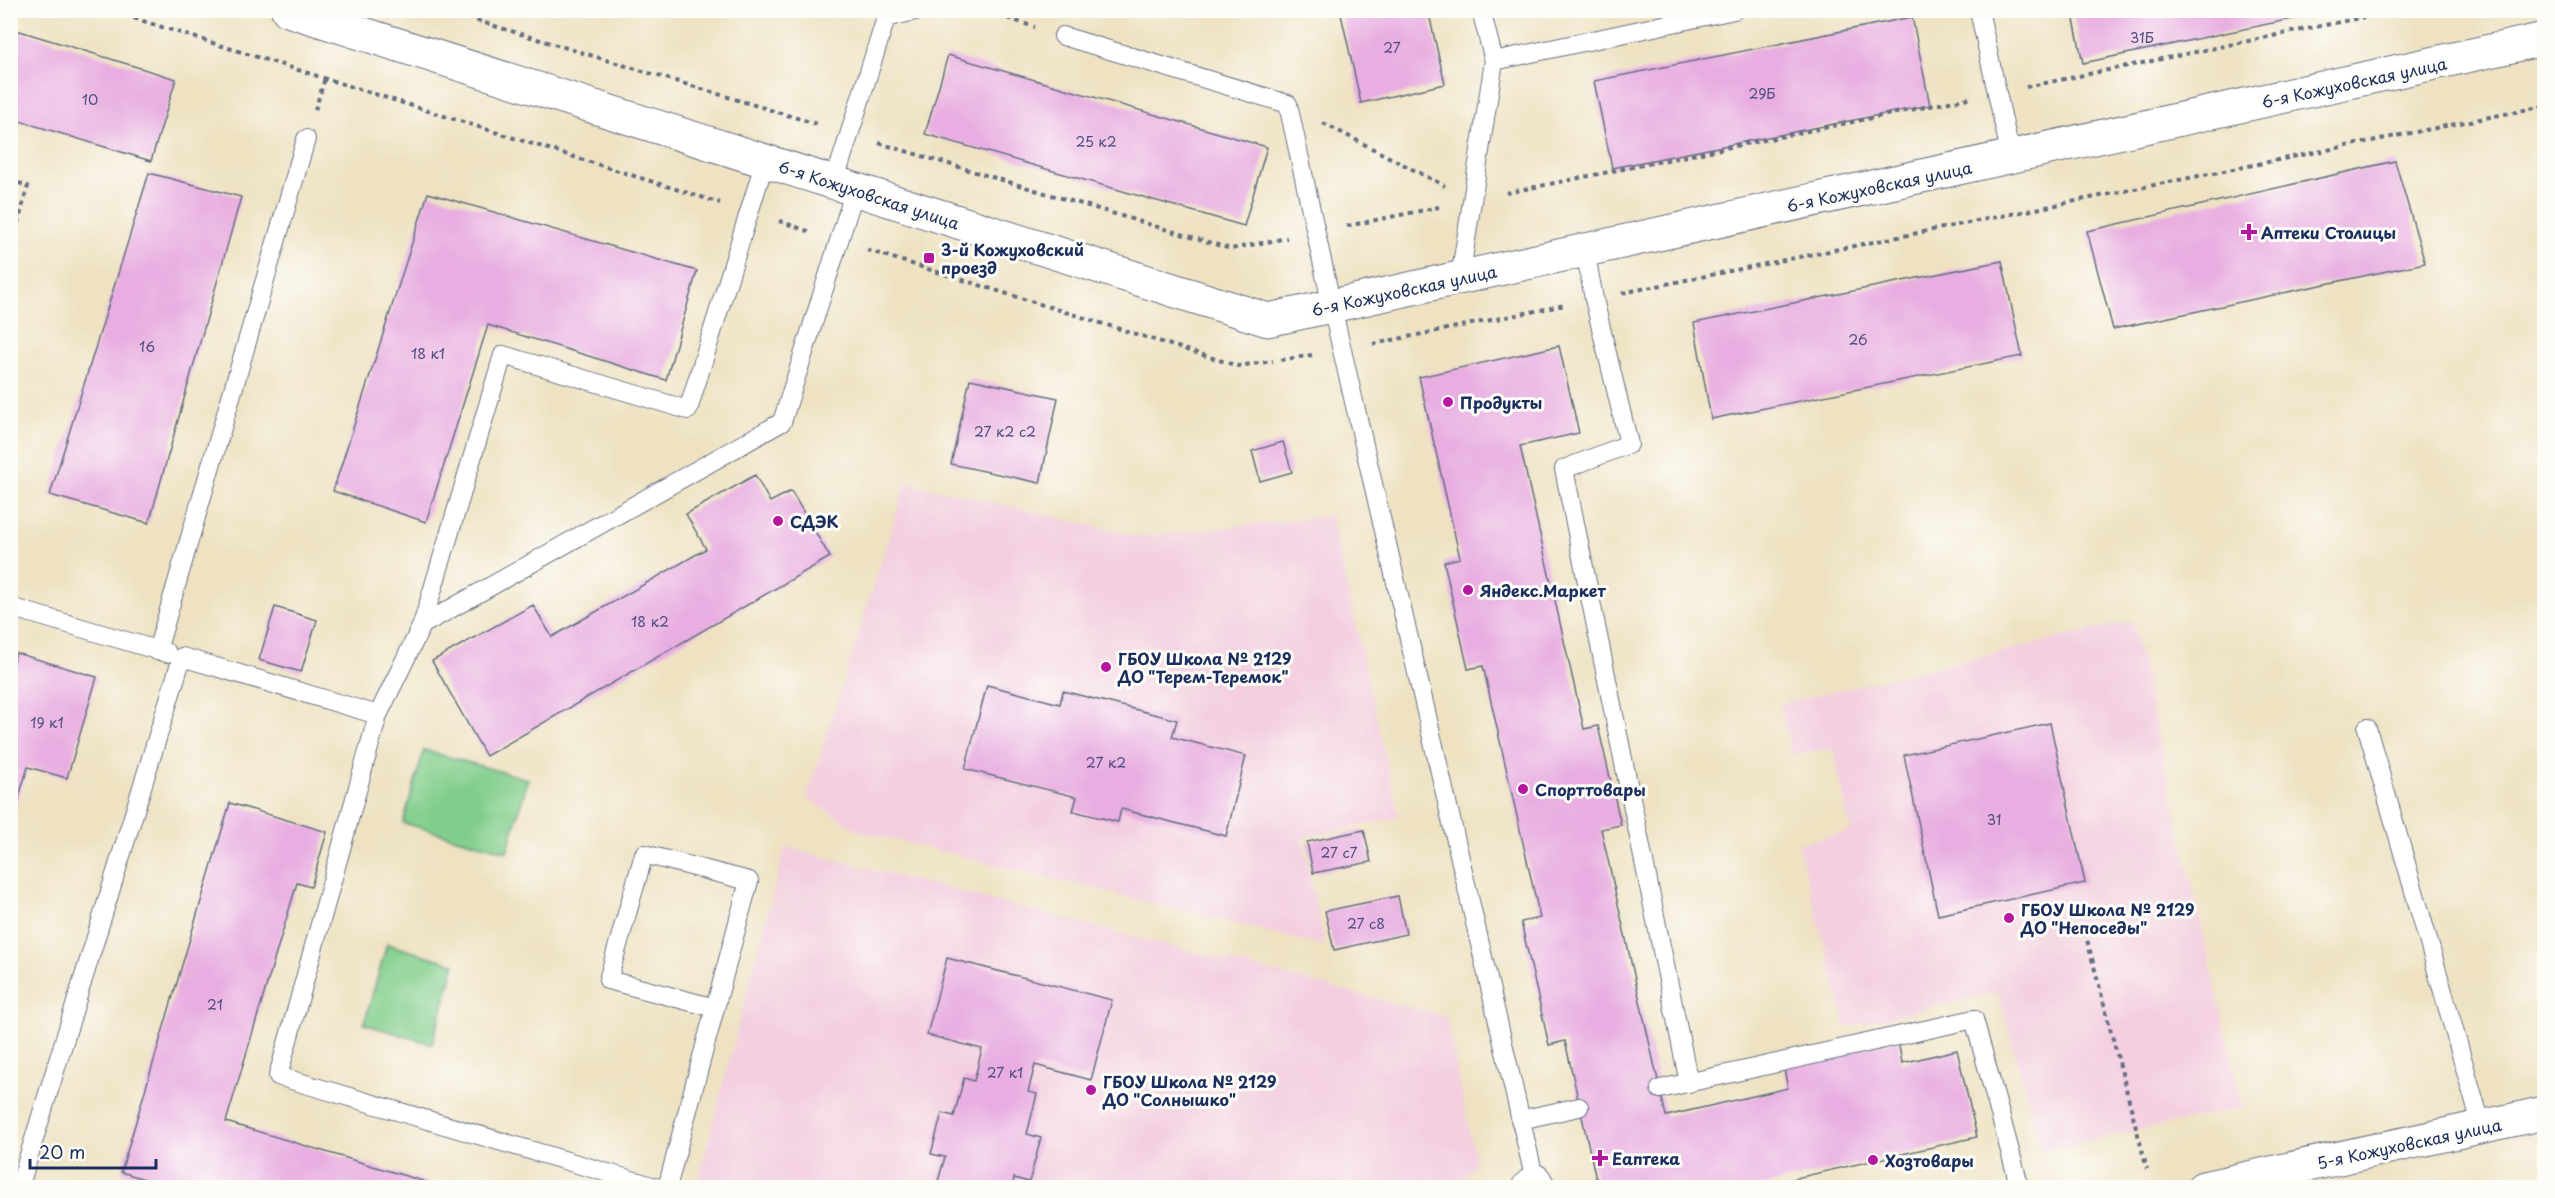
<svg xmlns="http://www.w3.org/2000/svg" width="2555" height="1198" font-family="'Playpen Sans',sans-serif">
<style>
.built{fill:#f3cfe0}
.green{fill:#81ce8c;stroke:#4e7e75;stroke-width:1.5}
.building{fill:#e8ade1}
.lines{fill:none;stroke-linecap:round;stroke-linejoin:round}
.service-casing{stroke:#656e81;stroke-width:20}
.minor-casing{stroke:#656e81;stroke-width:35}
.path{stroke:#656e81;stroke-width:4;stroke-dasharray:4.5 4.5;stroke-linecap:butt}
.service{stroke:#fff;stroke-width:18}
.minor{stroke:#fff;stroke-width:33}
.poi-dot{fill:#b5179e;stroke:#fdfcf7;stroke-width:2}
.labels{text-anchor:middle;dominant-baseline:central;stroke-width:6;stroke-linejoin:round;paint-order:stroke}
.number-label{font-size:14px;fill:#4e4e7f}
.street-label{font-size:16px;fill:#1b2f5e;stroke:#fdfcf7}
.poi-label{font-size:16px;font-weight:bold;fill:#1b2f5e;stroke:#fdfcf7;text-anchor:start}
</style>
<rect width="100%" height="100%" fill="#fdfcf7"/>
<filter id="ink" filterUnits="userSpaceOnUse"><feTurbulence type="fractalNoise" baseFrequency=".0167" numOctaves="2"/><feDisplacementMap in="SourceGraphic" scale="12" xChannelSelector="R" yChannelSelector="G"/><feConvolveMatrix kernelMatrix="1 2 1 2 8 2 1 2 1" color-interpolation-filters="sRGB"/></filter>
<filter id="wash" filterUnits="userSpaceOnUse"><feTurbulence type="fractalNoise" baseFrequency=".008" numOctaves="4" result="noise"/><feDisplacementMap in="SourceGraphic" scale="24" xChannelSelector="R" yChannelSelector="G"/><feGaussianBlur stdDeviation="1.35" result="paint"/><feColorMatrix in="noise" values="0 0 0 0 0 0 0 0 0 0 0 0 0 0 0 0 0 1.4 0 .05"/><feComposite in="paint" operator="in"/></filter>
<g filter="url(#wash)">
<rect width="100%" height="100%" fill="#eee2c2"/>
<path class="built" d="M906,482L1140,537L1331,516L1399,817L1302,838L1325,946L859,831L807,798Z
M2132,621L2243,1108L2042,1151L1998,992L1846,1027L1798,844L1851,831L1833,749L1791,754L1780,704Z
M785,847L1446,1017L1476,1164L1453,1188H696Z"/>
<path class="green" d="M424,750L528,779L507,852L403,823Z
M387,944L455,964L432,1044L364,1024Z"/>
<g id="blocks">
<path class="building" d="M1340,10H1428L1445,84L1361,103Z
M2072,10H2325V12L2083,63Z
M1912,17L1930,105L1612,168L1594,81Z
M10,28L176,79L151,161L10,118Z
M948,55L1267,147L1244,226L925,134Z
M2395,161L2425,263L2113,329L2087,231Z
M149,173L241,197L149,523L50,495Z
M428,193L697,271L666,380L488,325L426,522L333,491Z
M2002,261L2022,356L1711,419L1694,323Z
M1559,346L1579,433L1520,446L1584,729L1598,726L1621,825L1601,829L1666,1116L1788,1088L1783,1065L1898,1040L1902,1063L1957,1050L1977,1137L1752,1188H1598L1565,1041L1549,1045L1521,922L1540,918L1483,666L1468,669L1444,562L1460,558L1419,377Z
M970,379L1058,398L1040,483L951,464Z
M1283,442L1292,472L1260,481L1252,451Z
M755,475L770,502L791,491L830,557L486,756L432,661L533,605L552,637L706,549L686,514Z
M275,607L317,620L301,672L259,660Z
M16,653L97,677L67,778L28,767L11,823L10,671Z
M987,685L1060,704L1063,691L1177,720L1172,737L1246,756L1226,836L1121,809L1118,822L1073,811L1077,797L965,769Z
M2050,723L2085,883L1938,915L1904,755Z
M230,803L327,832L311,887L297,883L226,1122L446,1188H174L121,1172Z
M1364,830L1371,862L1313,873L1307,842Z
M1398,896L1406,934L1334,950L1325,911Z
M947,958L1112,1000L1091,1080L1035,1065L1028,1092L1037,1094L1027,1134L1041,1138L1029,1182L1014,1178L1012,1188H936L945,1157L931,1154L942,1113L954,1116L964,1078L974,1081L982,1049L927,1035Z"/>
</g>
</g>
<g filter="url(#ink)">
<use href="#blocks" fill-opacity="0" stroke="#656e81" stroke-width="1.5"/>
<g class="lines">
<g class="service-casing">
<path id="service" d="M1979,10L2011,157
M1063,36L1288,104L1332,307L1535,1181
M1494,61L1734,10
M834,183L886,18L919,10
M1585,250L1594,299L1629,444L1564,469L1689,1083
M1460,278L1494,61L1481,10
M10,607L167,653
M422,625L503,355L688,410L765,161
M157,651L306,139
M378,715L278,1076L659,1188
M2367,728L2482,1127
M1660,1089L1974,1019L2020,1188
M1520,1120L1579,1107
M19,1188L182,657L378,715L422,625L782,422L855,190
M667,1188L749,881L644,854L608,980L715,1008"/>
</g>
<g class="minor-casing">
<path id="minor" d="M288,10L1268,320L2544,39
M1528,1188L1535,1181L1539,1188
M2203,1188L2544,1113"/>
</g>
<path class="path" d="M108,10L720,203
M442,10L820,125
M982,10L1035,27
M2026,87L2398,10
M315,110L325,78
M1323,123L1445,186
M879,143L1231,249L1287,238
M10,180L28,186L10,252
M1506,193L1969,98
M779,221L811,232
M1347,226L1439,207
M867,250L1238,366L1273,361
M1622,293L2544,106
M1373,344L1565,305
M1281,360L1312,355
M2085,932L2147,1169"/>
<use href="#service" class="service"/>
<use href="#minor" class="minor"/>
</g>
</g>
<g class="poi-dot">
<path d="M2246 223h6v6h6v6h-6v6h-6v-6h-6v-6h6z"/>
<rect x="923" y="252" width="12" height="12" rx="3"/>
<circle cx="1448" cy="402" r="6"/>
<circle cx="778" cy="521" r="6"/>
<circle cx="1468" cy="590" r="6"/>
<circle cx="1106" cy="667" r="6"/>
<circle cx="1523" cy="789" r="6"/>
<circle cx="2009" cy="918" r="6"/>
<circle cx="1091" cy="1090" r="6"/>
<path d="M1597 1149h6v6h6v6h-6v6h-6v-6h-6v-6h6z"/>
<circle cx="1873" cy="1160" r="6"/>
</g>
<g class="labels">
<g class="number-label">
<text x="2142" y="37">31Б</text>
<text x="1392" y="47">27</text>
<text x="1762" y="93">29Б</text>
<text x="90" y="99">10</text>
<text x="1096" y="141">25 к2</text>
<text x="1858" y="339">26</text>
<text x="147" y="346">16</text>
<text x="428" y="353">18 к1</text>
<text x="1005" y="431">27 к2 с2</text>
<text x="650" y="621">18 к2</text>
<text x="47" y="722">19 к1</text>
<text x="1106" y="762">27 к2</text>
<text x="1994" y="819">31</text>
<text x="1339" y="852">27 с7</text>
<text x="1366" y="923">27 с8</text>
<text x="215" y="1004">21</text>
<text x="1005" y="1072">27 к1</text>
</g>
<g class="street-label">
<text transform="translate(2354 82) rotate(-12)">6-я Кожуховская улица</text>
<text transform="translate(1879 186) rotate(-12)">6-я Кожуховская улица</text>
<text transform="translate(869 194) rotate(18)">6-я Кожуховская улица</text>
<text transform="translate(1404 290) rotate(-12)">6-я Кожуховская улица</text>
<text transform="translate(2409 1143) rotate(-12)">5-я Кожуховская улица</text>
</g>
<g class="poi-label">
<text x="2261" y="232">Аптеки Столицы</text>
<text x="941" y="249">3-й Кожуховский<tspan x="941" dy="18">проезд</tspan></text>
<text x="1460" y="402">Продукты</text>
<text x="790" y="521">СДЭК</text>
<text x="1480" y="590">Яндекс.Маркет</text>
<text x="1118" y="658">ГБОУ Школа № 2129<tspan x="1118" dy="18">ДО "Терем-Теремок"</tspan></text>
<text x="1535" y="789">Спорттовары</text>
<text x="2021" y="909">ГБОУ Школа № 2129<tspan x="2021" dy="18">ДО "Непоседы"</tspan></text>
<text x="1103" y="1081">ГБОУ Школа № 2129<tspan x="1103" dy="18">ДО "Солнышко"</tspan></text>
<text x="1612" y="1158">Еаптека</text>
<text x="1885" y="1160">Хозтовары</text>
</g>
</g>
<rect width="2555" height="1198" fill="none" stroke="#fdfcf7" stroke-width="36"/>
<path d="M30 1159v9h126v-9" fill="none" stroke="#1b2f5e" stroke-width="3"/>
<text x="39" y="1159" font-size="18" fill="#1b2f5e" stroke="#fdfcf7" stroke-width="4.5" paint-order="stroke">20 m</text>
</svg>
